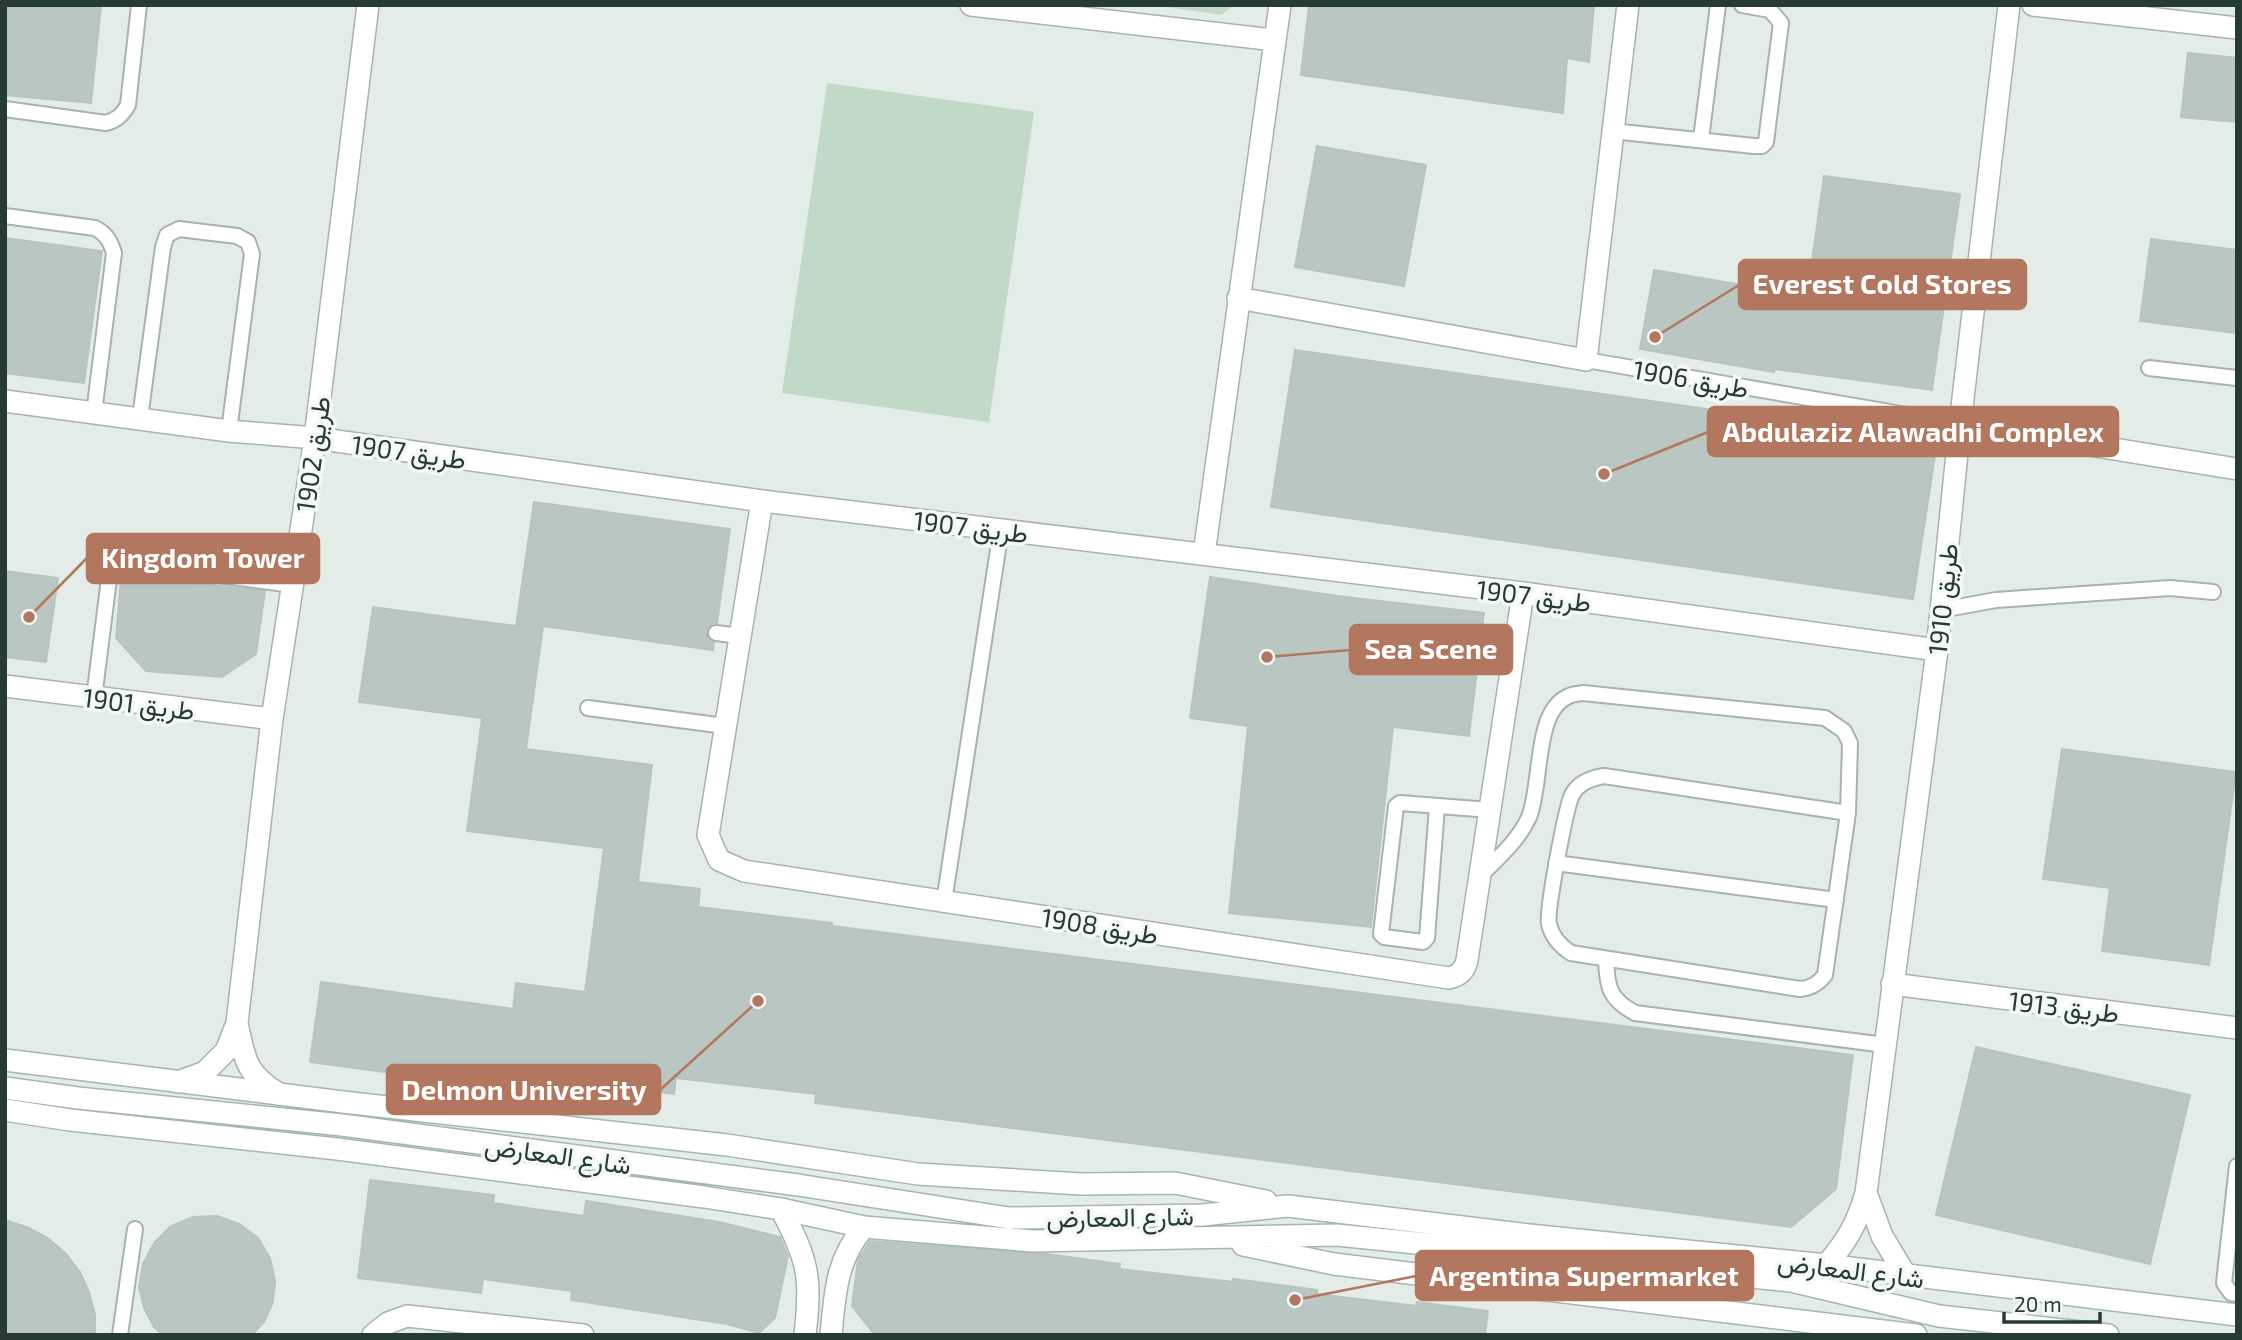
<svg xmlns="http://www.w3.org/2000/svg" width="2242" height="1340" font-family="'Exo 2',Vazirmatn,sans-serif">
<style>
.green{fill:#c0dac7}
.building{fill:#bac6c1;stroke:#b7c5bf;stroke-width:2}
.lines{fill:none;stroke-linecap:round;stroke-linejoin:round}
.lane-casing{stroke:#a7b3af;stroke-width:18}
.street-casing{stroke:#a7b3af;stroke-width:24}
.secondary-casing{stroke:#a4b6b0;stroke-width:24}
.lane{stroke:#fff;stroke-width:14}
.street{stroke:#fff;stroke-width:21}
.secondary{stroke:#fff;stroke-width:21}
.labels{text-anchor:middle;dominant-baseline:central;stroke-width:7;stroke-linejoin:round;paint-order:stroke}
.street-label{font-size:26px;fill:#263b36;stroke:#f4f9f6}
.leader{fill:none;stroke:#b3765e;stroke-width:2.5}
.callout-dot{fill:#b3765e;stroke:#f4f9f6;stroke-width:2.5}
.callout{fill:#b3765e;stroke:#b3765e;stroke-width:2.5}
.callout-label{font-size:28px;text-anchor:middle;font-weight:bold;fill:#fff}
</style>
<rect width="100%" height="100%" fill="#e4ece8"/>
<path class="green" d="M1154,5H1234L1221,15Z
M827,83L1034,112L989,422L782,393Z"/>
<path class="building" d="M5,5H101L91,103L5,95Z
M1309,5H1594L1589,62L1567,58L1563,113L1301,75Z
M2188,53L2237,58V122L2181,117Z
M1317,146L1426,165L1404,286L1295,267Z
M1824,176L1960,194L1932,390L1775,369L1774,372L1640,349L1654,270L1807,296Z
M5,238L102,251L84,383L5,373Z
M2151,239L2237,250V333L2140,321Z
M1295,350L1937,442L1913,599L1271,507Z
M534,502L730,529L717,623L712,624L707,631V637L714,642L713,650L543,626L526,749L652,765L638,882L700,889L698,907L832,923V926L1853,1055L1836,1189L1791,1227L815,1103L816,1094L676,1078L674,1094L574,1082L575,1078L482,1066L479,1085L310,1062L321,982L513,1009L516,983L585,992L604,848L467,831L482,718L359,702L373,607L516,626Z
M5,571L58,578L46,662L5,657Z
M124,575L265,591L256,654L222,677L146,671L116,638L121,579Z
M1210,577L1345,597L1484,613L1469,736L1393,727L1371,927L1229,913L1248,726L1190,718Z
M2062,749L2236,772L2209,965L2102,951L2110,888L2043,879Z
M1976,1047L2190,1095L2150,1264L1936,1215Z
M370,1180L494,1195L493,1203L584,1216L586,1201L719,1222L780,1237L788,1256L775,1318L759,1333L727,1324L571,1300L572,1291L483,1279L481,1293L358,1278Z
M217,1216L239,1224L258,1238L270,1258L275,1281L273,1302L264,1322L252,1335H163L154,1327L144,1308L139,1287L143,1264L154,1243L171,1226L193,1217Z
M5,1220L29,1228L49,1239L66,1254L80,1272L89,1292L95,1315V1335H5Z
M870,1241L1047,1254L1120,1264L1119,1269L1233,1282V1279L1317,1290V1294L1416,1306L1417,1302L1488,1311L1485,1335H875L852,1306L858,1260Z"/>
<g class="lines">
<g class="lane-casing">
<path id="lane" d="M5,109L106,123C117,120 122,115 128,105L139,5
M1612,131L1754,146H1762L1766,142L1781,23L1770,10L1742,5
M1701,139L1718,5
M5,216L95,228C106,234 110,240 114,253L94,413
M1586,360L1960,424
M2149,368L2237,378
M140,418L163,247L167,235L179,229L237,236L248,242L252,254L229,431
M1941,610L1996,600L2170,588L2213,592
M716,633L740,636
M94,698L109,579L119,565L128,563L292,585
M588,708L725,726
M1437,807L1427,938L1423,942L1384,937L1381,934L1396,806L1400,803L1490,810
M1556,863L1836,900
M1481,875C1498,858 1519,840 1529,817C1542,786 1534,712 1567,697C1571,694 1578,694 1583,693L1825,718L1844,731L1850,743L1848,813L1825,975C1818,984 1811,988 1800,989L1571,953C1560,946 1552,937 1549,924C1546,912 1566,807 1572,795C1578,783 1591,778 1604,776L1848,813
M944,902L1001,530
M1606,959C1607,987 1609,999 1635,1013L1885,1045
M2237,1166L2224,1283L2231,1293L2237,1294
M120,1335L135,1229"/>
</g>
<g class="street-casing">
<path id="street" d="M971,5L1274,40
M2033,5L2237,28
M1238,298L1586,360L1628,5
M5,401L229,431L315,438L762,501L1523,593L1937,650
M1960,424L2237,469
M762,501L708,835L719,860L744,871L1449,978C1459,976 1465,970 1467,960L1523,593
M1204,554L1280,5
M5,686L272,719
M1892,984L2237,1028
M237,1023C245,1060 245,1073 279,1094
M178,1082L205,1072L226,1051L237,1023L272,719L315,438L368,5
M1866,1193L1882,1236L1906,1276
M781,1209C808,1261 812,1276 805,1335
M1826,1265C1846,1243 1858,1222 1866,1193L1937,650L1960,424L2009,5
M373,1335L388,1323L407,1316L583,1335
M831,1335C835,1293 836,1260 864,1227"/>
</g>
<g class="secondary-casing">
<path id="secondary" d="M5,1060L343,1102L727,1145L918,1174L1081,1184L1175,1183L1266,1201
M5,1088L78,1098L342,1125L798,1185L1009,1218L1203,1215L1288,1206L1529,1235L1826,1265L2237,1315
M5,1110L70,1120L337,1149L704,1197L781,1209L864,1227L1033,1241L1337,1235L1791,1281L1939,1316L2108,1335
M1243,1245L1334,1264L1916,1335"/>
</g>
<use href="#lane" class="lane"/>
<use href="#street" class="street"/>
<use href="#secondary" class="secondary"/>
</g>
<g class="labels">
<g class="street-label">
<text transform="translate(1691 378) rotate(10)">طريق 1906</text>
<text transform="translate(409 451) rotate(8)">طريق 1907</text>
<text transform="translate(312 454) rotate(-82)">طريق 1902</text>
<text transform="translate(971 526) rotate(7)">طريق 1907</text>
<text transform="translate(1534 595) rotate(7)">طريق 1907</text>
<text transform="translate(1942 599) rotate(-84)">طريق 1910</text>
<text transform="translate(139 703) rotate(7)">طريق 1901</text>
<text transform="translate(1100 925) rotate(9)">طريق 1908</text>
<text transform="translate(2064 1006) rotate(7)">طريق 1913</text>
<text transform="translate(558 1154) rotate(8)">شارع المعارض</text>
<text transform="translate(1120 1216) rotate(-1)">شارع المعارض</text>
<text transform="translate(1851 1269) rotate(7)">شارع المعارض</text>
</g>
</g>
<path class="leader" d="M1655 337L1739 285M1604 474L1708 432M29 617L87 558M1267 657L1350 650M758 1001L660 1090M1295 1300L1416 1276"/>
<g class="callout-dot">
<circle cx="1655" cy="337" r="7"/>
<circle cx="1604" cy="474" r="7"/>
<circle cx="29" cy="617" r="7"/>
<circle cx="1267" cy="657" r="7"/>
<circle cx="758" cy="1001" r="7"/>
<circle cx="1295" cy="1300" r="7"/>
</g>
<g class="callout">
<rect x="1739" y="260" width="287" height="49" rx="7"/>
<rect x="1708" y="407" width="410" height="49" rx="7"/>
<rect x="87" y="534" width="232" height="49" rx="7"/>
<rect x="1350" y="625" width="162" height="49" rx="7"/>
<rect x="387" y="1065" width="273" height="49" rx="7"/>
<rect x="1416" y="1251" width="337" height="49" rx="7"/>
</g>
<g class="callout-label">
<text x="1882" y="294">Everest Cold Stores</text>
<text x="1913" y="442">Abdulaziz Alawadhi Complex</text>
<text x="203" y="568">Kingdom Tower</text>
<text x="1431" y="659">Sea Scene</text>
<text x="524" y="1100">Delmon University</text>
<text x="1584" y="1286">Argentina Supermarket</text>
</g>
<rect width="2242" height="1340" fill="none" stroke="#263b36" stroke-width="14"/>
<path d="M2004 1312v10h96v-10" fill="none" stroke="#263b36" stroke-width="3.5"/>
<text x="2014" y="1312" font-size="21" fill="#263b36" stroke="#f4f9f6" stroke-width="5" paint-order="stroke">20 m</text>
</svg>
